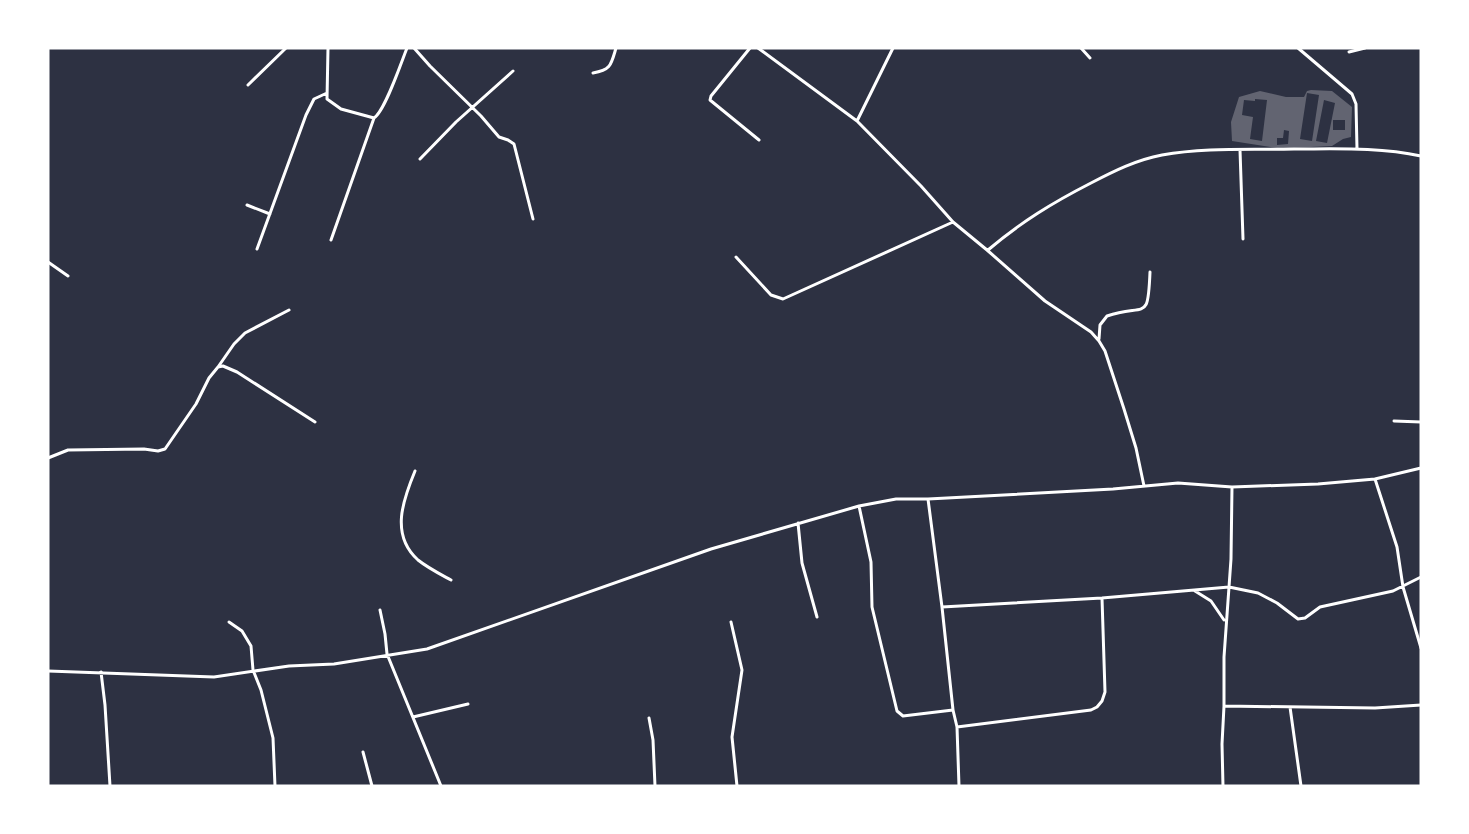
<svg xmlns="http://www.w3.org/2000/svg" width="1469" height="834" font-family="Roboto,sans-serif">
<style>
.building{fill:#626471;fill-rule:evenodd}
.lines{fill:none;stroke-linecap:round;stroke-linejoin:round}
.minor{stroke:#fff;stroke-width:3}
</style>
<rect width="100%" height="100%" fill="#2d3142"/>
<path class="building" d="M1311,90L1332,91L1352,107L1351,137L1343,139L1332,146L1290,148H1277L1232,141L1231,122L1239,97L1260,91L1286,97H1304L1307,91ZM1307,93L1319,95L1312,141L1300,139ZM1255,99L1267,100L1262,141L1250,139L1253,117L1242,115L1244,100L1255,101ZM1324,100L1335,103L1327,143L1316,141ZM1333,120H1345V130H1333ZM1284,130L1289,131L1288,144L1277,145V138H1283Z"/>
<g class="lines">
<path class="minor" d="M328,48L327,99L341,109L374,118C385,111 401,63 407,48
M414,48L430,66L481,116L499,137L508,140L514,144L533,219
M750,48L711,96L710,100L759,140
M758,48L857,121L921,186L953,222L987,250L1045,301L1091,332L1099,341L1105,351L1124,409L1136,448L1144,486
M1081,48L1090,58
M1298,48L1352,94L1356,104L1357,149
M1349,52L1365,48
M593,73C611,70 611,65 616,48
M248,85L286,48
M857,121L893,48
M1240,150L1243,239
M420,159L456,122L513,71
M247,205L270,214
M331,240L374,118
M257,249L306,115L314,99L327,93
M988,250C1021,222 1052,203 1091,183C1114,171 1136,160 1162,155C1205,147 1251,150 1294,149C1337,149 1379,147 1421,156
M736,257L771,295L783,299L953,222
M48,262L68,276
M1099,339L1100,325L1107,316C1146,303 1148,323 1150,272
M218,367L234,344L245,333L289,310
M1394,421L1421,422
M48,458L68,450L144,449L158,451L165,449L196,404L209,378L218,367L223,366L237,372L315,422
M415,471C403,500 390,535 418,560C428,568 440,574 451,580
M1375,479L1421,468
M1232,487L1318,484L1375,479L1397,547L1403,587L1421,648
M928,499L942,607L953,710L957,727L959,786
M859,506L871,562L872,607L897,711L903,716L953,710
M798,523L802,563L817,617
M1195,591L1211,601L1224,620
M942,607L1102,598L1229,587L1258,593L1277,603L1298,619L1305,618L1320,607L1393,591L1421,577
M380,610L385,634L387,654L441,786
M229,622L242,631L251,646L253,670L261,690L273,738L275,786
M731,622L742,670L732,737L737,786
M48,671L214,677L289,666L334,664L427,649L711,549L859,506L896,499H928L1113,489L1178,483L1232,487L1231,559L1224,657V706L1222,744L1223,786
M101,672L105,705L110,786
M1224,706L1375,708L1421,705
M1290,707L1301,786
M413,717L468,704
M649,718L653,740L655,786
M957,727L1091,710L1097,707L1102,701L1105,692L1102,598
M363,752L372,786"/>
</g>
<rect width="1469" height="834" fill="none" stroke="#ffffff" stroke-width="99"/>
</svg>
